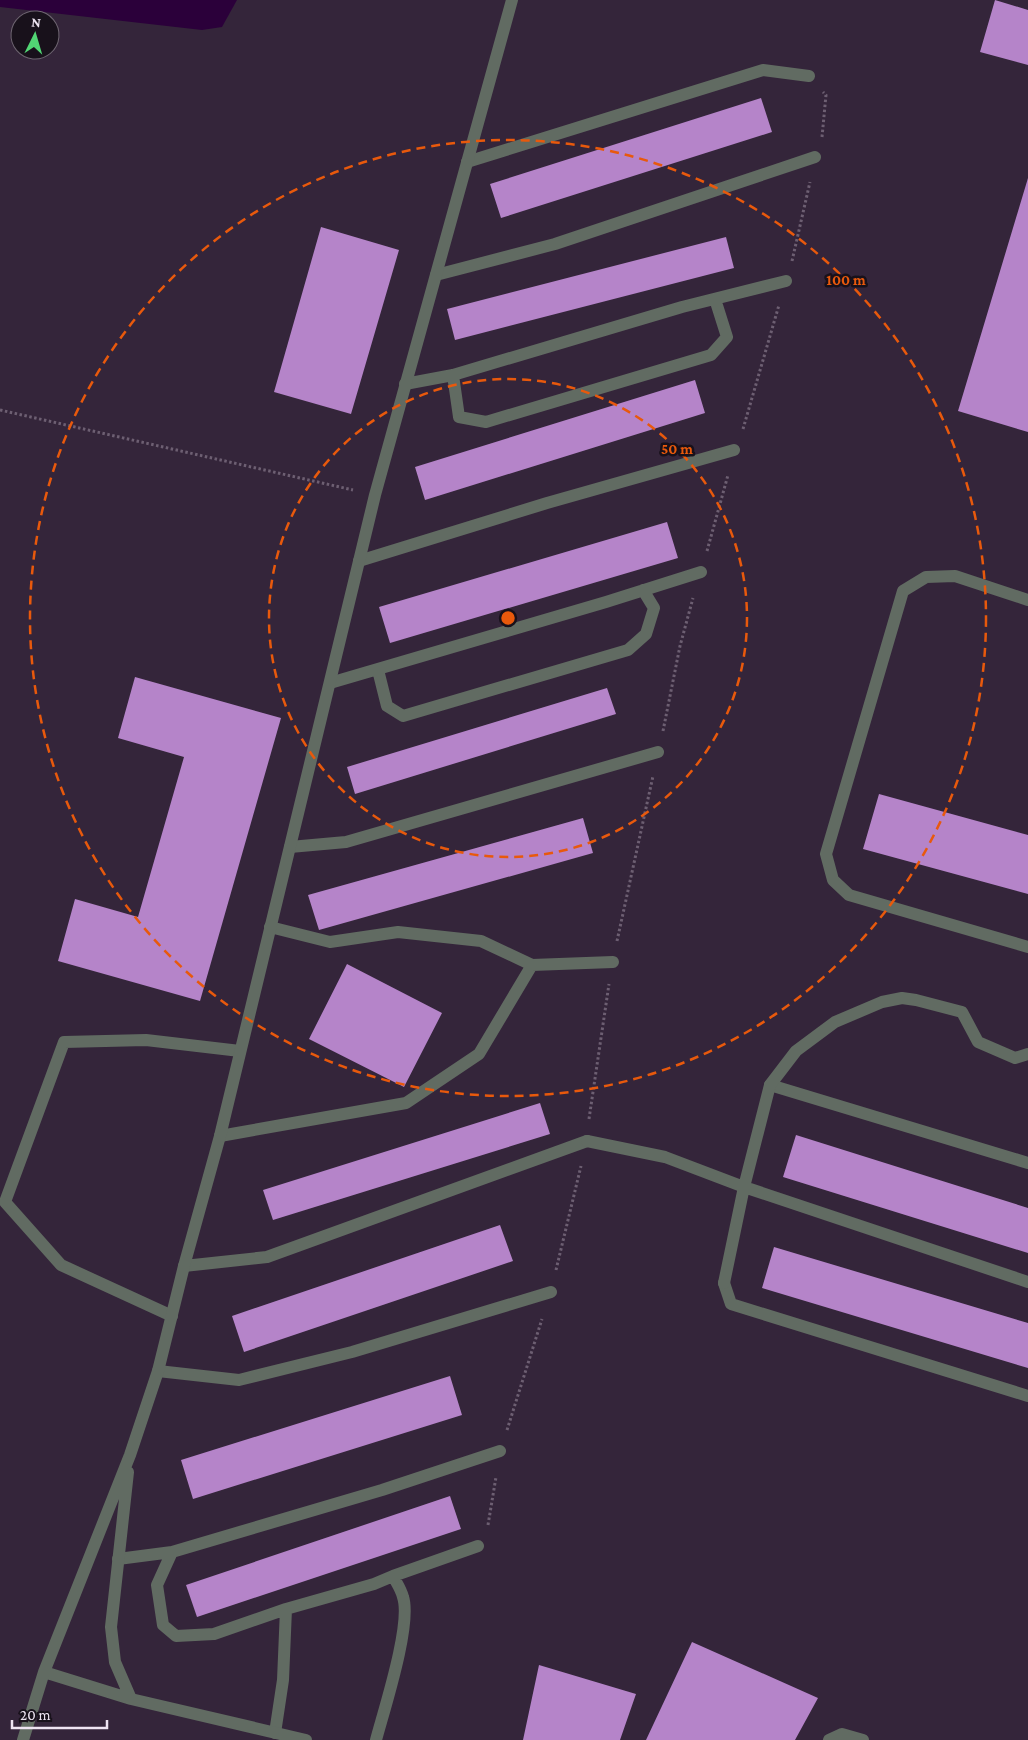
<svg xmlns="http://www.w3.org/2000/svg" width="1028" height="1740" font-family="'Crimson Pro',serif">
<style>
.water{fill:#2b003a}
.building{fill:#b584c9}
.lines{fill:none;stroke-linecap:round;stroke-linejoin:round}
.path{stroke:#6d5f72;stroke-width:3;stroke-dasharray:2.5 2.5;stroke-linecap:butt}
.lane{stroke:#616b62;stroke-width:12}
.street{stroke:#616b62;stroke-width:12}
.ring{fill:none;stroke:#e8590c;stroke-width:2.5;stroke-dasharray:9 6}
.centre{fill:#e8590c;stroke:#18111b;stroke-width:2.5}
.ring-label{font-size:15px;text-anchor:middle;font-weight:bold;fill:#e8590c;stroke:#18111b;stroke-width:5;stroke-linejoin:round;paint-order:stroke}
</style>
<rect width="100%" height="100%" fill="#34253a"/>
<path class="water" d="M0,0H237L222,27L202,30L0,7Z"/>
<path class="building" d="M995,0L1028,10V65L980,52Z
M761,98L772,132L501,218L490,184Z
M1028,178V432L958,411Z
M321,227L399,250L351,414L274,392Z
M726,237L734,268L455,340L447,309Z
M695,380L705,413L425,500L415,467Z
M667,522L678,558L390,643L379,607Z
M135,677L281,718L200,1001L58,961L75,899L138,917L184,757L118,738Z
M607,688L616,714L355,794L347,767Z
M879,794L1028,835V894L863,849Z
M583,818L593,853L319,930L308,895Z
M347,964L442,1013L404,1087L309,1039Z
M540,1103L550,1134L273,1220L263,1190Z
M796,1135L1028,1208V1253L783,1177Z
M500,1225L513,1261L244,1352L232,1316Z
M774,1247L1028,1323V1368L762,1288Z
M450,1376L462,1415L193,1499L181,1460Z
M450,1496L461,1529L197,1617L186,1585Z
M692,1642L818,1698L795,1740H646Z
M539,1665L636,1694L620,1740H523Z"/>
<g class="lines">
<path class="path" d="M822,137L826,95L823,92
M792,261L810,182
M0,410L353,490
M743,429L779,305
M707,551L728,475
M663,731L680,646L693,598
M617,941L653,776
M589,1119L609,984
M556,1270L581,1166
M507,1430L542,1319
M488,1525L496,1477"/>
<path class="lane" d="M467,162L763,70L809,76
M436,275L555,244L815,157
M453,375L459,417L486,422L711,355L727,337L715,299
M405,384L453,375L682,307L786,281
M359,561L547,503L734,450
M378,670L387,706L403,716L628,650L646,634L654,608L643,590
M330,683L606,602L701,572
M290,847L346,842L658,752
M270,927L330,942L398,932L481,941L532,965L613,962
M770,1085L1028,1163
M220,1136L406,1103L479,1054L532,965
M184,1266L267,1257L587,1141
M724,1283L731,1304L1028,1396
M172,1316L61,1265L5,1202L64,1042L146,1040L240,1051
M158,1371L239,1380L352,1352L551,1292
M172,1552L157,1585L163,1625L176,1636L214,1634L286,1609L374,1584L393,1576L478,1546
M118,1559L172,1552L382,1490L500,1451
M275,1733L283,1680L286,1609
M376,1740C384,1710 412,1624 403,1597C401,1589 396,1582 393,1576
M829,1740L842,1734L863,1740"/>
<path class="street" d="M1028,600L955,576L926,577L903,591L826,854L833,880L849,895L1028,947
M587,1141L665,1157L744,1187L1028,1282
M724,1283L744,1187L770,1085L796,1051L835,1022L882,1002L902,998L916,1000L962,1012L978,1042L1015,1058L1028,1054
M128,1472L111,1627L115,1662L131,1699
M44,1672L131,1699L306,1740
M23,1740L44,1672L130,1455L158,1371L184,1266L220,1136L375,495L512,0"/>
</g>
<g class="ring">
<circle cx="508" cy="618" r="239"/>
<circle cx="508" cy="618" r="478"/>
</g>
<circle cx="508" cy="618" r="8" class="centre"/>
<g class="ring-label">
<text x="846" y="285">100 m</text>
<text x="677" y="454">50 m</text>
</g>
<g transform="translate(35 35) rotate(5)"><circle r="24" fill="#18111b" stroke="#6e6571"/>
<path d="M0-4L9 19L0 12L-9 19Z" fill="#51d674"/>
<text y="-8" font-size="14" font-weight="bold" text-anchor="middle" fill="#eee4f2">N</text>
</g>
<path d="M12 1720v8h95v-8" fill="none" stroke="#eee4f2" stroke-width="2.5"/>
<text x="20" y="1720" font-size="15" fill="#eee4f2" stroke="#18111b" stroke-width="4" paint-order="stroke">20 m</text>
</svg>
